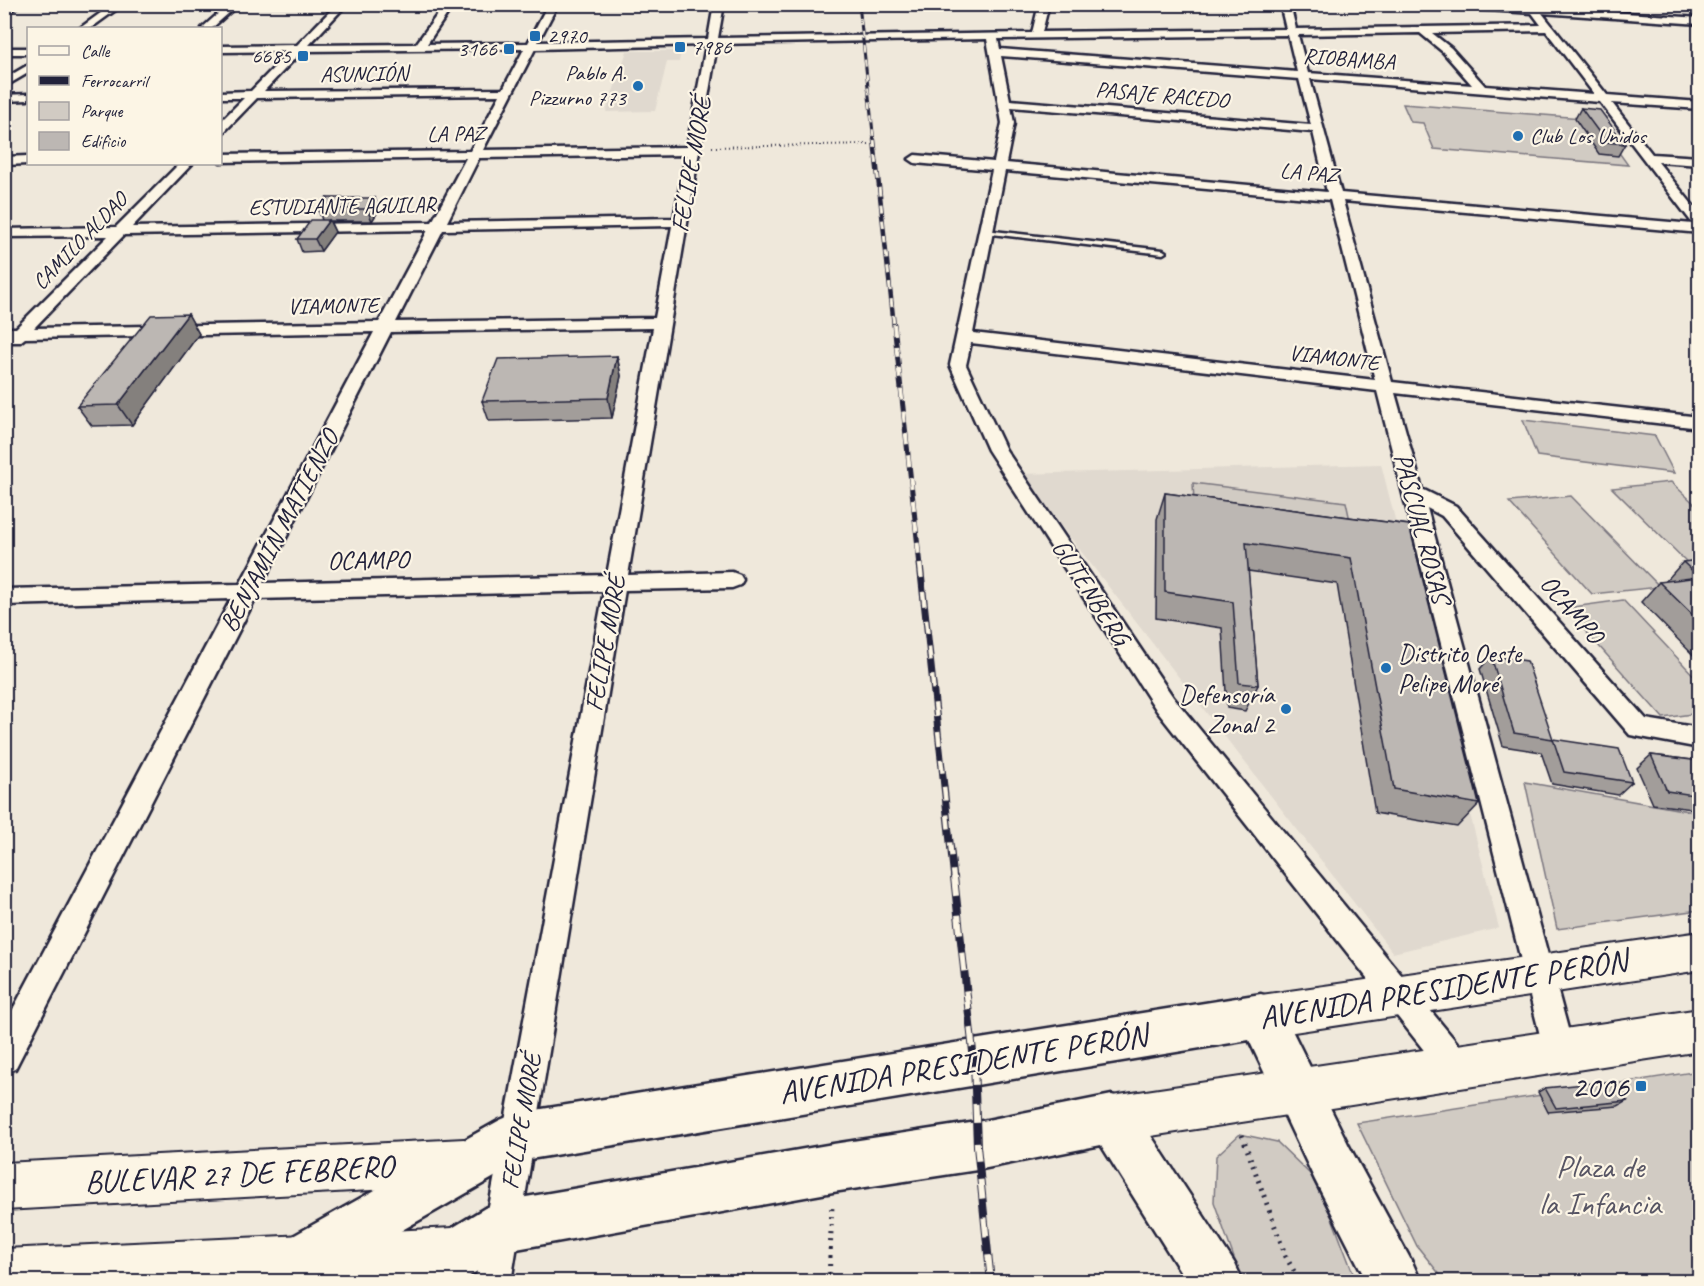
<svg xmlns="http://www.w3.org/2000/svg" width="1704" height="1286" font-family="Caveat,sans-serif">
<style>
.built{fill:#e0d9cf}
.green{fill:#d1cbc3;stroke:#7a767f;stroke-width:1.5}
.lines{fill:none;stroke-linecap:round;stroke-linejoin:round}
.service-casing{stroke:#22223b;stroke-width:5}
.minor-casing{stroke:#22223b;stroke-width:5}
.secondary-casing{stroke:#22223b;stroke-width:4}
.primary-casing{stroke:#22223b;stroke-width:5}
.path-far1{stroke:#22223b;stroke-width:2;stroke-dasharray:1 3;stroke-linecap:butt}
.path{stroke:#22223b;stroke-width:5;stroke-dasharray:2 6;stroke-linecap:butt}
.service{fill:#fcf5e5;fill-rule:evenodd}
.minor{fill:#fcf5e5;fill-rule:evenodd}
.secondary{fill:#fcf5e5;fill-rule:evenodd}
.primary{fill:#fcf5e5;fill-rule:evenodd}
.rail-far4-casing{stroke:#22223b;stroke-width:3}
.rail-far3-casing{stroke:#22223b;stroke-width:4.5}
.rail-far2-casing{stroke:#22223b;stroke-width:5}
.rail-far1-casing{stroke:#22223b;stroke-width:7}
.rail-casing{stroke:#22223b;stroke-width:8}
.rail-far4{stroke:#fcf5e5;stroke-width:2;stroke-dasharray:7;stroke-linecap:butt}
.rail-far3{stroke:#fcf5e5;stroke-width:3;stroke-dasharray:8;stroke-linecap:butt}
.rail-far2{stroke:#fcf5e5;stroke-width:4;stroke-dasharray:11;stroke-linecap:butt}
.rail-far1{stroke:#fcf5e5;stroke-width:4.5;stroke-dasharray:14;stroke-linecap:butt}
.rail{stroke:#fcf5e5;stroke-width:6;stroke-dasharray:19;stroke-linecap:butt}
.wall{fill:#a29d9a;stroke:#22223b;stroke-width:1.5}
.shaded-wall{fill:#84807d;stroke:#22223b;stroke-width:1.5}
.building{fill:#bcb7b3;stroke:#22223b;stroke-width:1.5}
.poi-dot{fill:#1f6fb2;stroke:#fcf5e5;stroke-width:2}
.labels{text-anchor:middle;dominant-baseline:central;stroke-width:4.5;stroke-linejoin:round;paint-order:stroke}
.far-poi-label{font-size:22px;fill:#22223b;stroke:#fcf5e5;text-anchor:start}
.far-street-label{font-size:22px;fill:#22223b;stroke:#fcf5e5}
.street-label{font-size:26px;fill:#22223b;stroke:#fcf5e5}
.poi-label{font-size:26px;fill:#22223b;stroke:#fcf5e5;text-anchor:start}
.near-street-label{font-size:32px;fill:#22223b;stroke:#fcf5e5}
.near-poi-label{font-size:32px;fill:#22223b;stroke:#fcf5e5;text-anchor:end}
.near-park-label{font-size:32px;fill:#575564;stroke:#fcf5e5}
</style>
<rect width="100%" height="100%" fill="#efe8db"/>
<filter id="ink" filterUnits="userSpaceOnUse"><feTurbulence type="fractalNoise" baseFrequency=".0167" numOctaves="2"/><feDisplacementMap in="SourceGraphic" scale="12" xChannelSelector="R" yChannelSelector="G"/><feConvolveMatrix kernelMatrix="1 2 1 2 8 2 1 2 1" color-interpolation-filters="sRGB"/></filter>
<g filter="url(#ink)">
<path class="built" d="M627,51H681L679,62H667L655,111L606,112Z
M1381,464L1499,928L1393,953L1021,474Z"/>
<path class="green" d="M1403,104L1595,119L1628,165L1434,149L1423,123L1411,122Z
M1523,420L1655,436L1674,473L1537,456Z
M1671,482L1699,508V574L1612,488Z
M1193,483L1346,502L1354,539L1195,519Z
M1571,496L1660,587L1592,594L1509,502Z
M1623,600L1699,681V713L1663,718L1565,608Z
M1525,782L1699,813V910L1557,929Z
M1699,1071V1281H1445L1417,1246L1357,1123Z
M1240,1134L1277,1142L1310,1174L1332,1218L1356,1281H1245L1239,1272L1214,1202L1216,1156Z"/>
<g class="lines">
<g class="service-casing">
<path id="service" d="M985,230L1163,250L1166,252L1163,254L983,233V231Z"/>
</g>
<g class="minor-casing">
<path id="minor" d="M10,4H21L4,15V8Z
M113,4H124L91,28H80Z
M229,4H239L212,28H202Z
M337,4H347L309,45L416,44L445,4H454L427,44L528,43L548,4H558L538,42L708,39L714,4H724L718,38L1032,33L1039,4H1049L1042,32L1286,29L1280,4H1290L1296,29L1541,25L1532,13L1444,7L1440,4L1527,7L1526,4H1535L1538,7L1700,18V24L1542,13L1607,95L1700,102V109L1612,103L1652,154L1700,157V165L1658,162L1700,214V233L1343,201L1392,382L1700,417V428L1395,393L1422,489L1456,506L1646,719L1700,728V748L1630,735L1442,516L1427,508L1574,1051L1570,1062L1559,1066L1548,1062L1544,1051L1377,391L971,343L966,365L1006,450L1173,697L1467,1055L1472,1066L1467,1077L1456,1082L1445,1077L1157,711L988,450L950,365L992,170L915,163L909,159L915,155L994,162L1002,123L987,39L717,44L628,575L732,572L740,575L743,580L740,585L732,588L625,590L511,1282H475L604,591L255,599L15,1069L4,1073V1026L231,599L4,605V589L240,584L374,332L25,338L20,342H8L4,338V328H16L108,236L4,237V229L116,227L179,164H192L132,227L432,222L466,158L220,162V154L470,151L500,95L257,98L224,132H220V122L244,98H220V92L251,91L290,51L220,52V46L297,45ZM1546,31L1594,94L1485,86L1451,48L1432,33ZM1420,33L1443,52L1472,85L1308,73L1298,35ZM1288,35L1297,72L1000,49L998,39ZM706,45L687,147L483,150L535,49ZM524,49L503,89L264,91L302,51ZM1001,56L1299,79L1311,125L1010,100ZM1310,79L1600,102L1693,224L1341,193ZM1011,107L1313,132L1327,192L1006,163L1014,123ZM686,155L674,218L447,222L479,158ZM1005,171L1330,200L1375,380L973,333ZM672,226L655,318L396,322L443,230ZM428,230L379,322L34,328L124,235ZM653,328L607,575L263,583L391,332Z
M4,48H28V54H4Z
M28,65V73L4,87V79Z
M28,94V100L4,101V95Z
M28,156L29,164L4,165V157Z"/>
</g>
<g class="secondary-casing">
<path id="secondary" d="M1700,932V970L1261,1037L1246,1031L1240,1016L1246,1001L1261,995Z
M1700,1009V1051L1112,1142L1096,1135L1089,1119L1096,1103L1112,1096Z
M464,1139L480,1146L487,1162L480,1178L464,1185L4,1210V1163Z
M453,1228L470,1235L477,1252L470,1269L453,1276L351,1282H4V1249Z"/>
</g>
<g class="primary-casing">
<path id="primary" d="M1261,994L1277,1000L1349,1146L1413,1264L1421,1282H1367L1315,1180L1249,1040L524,1160L312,1282H235L243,1264L500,1120L517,1113Z
M1112,1095L1129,1102L1235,1264L1243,1282H1187L1101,1145L977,1170L833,1192L511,1250L460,1282H385L393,1264L485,1208L503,1201L833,1144L977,1122Z"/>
</g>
<path class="path-far1" d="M712,147L871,144"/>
<path class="path" d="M1242,1135L1286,1257L1300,1282
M829,1282L832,1205"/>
<use href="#service" class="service"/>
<use href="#minor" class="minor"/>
<use href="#secondary" class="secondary"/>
<use href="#primary" class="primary"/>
<g class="rail-far4-casing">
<path id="rail-far4" d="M859,4L874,142"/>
</g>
<g class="rail-far3-casing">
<path id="rail-far3" d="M874,140L894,326"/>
</g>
<g class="rail-far2-casing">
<path id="rail-far2" d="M894,324L920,566"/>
</g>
<g class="rail-far1-casing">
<path id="rail-far1" d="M920,564L954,879"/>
</g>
<g class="rail-casing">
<path id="rail" d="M954,877L974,1061L977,1146L991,1282"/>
</g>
<use href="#rail-far4" class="rail-far4"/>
<use href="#rail-far3" class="rail-far3"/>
<use href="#rail-far2" class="rail-far2"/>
<use href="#rail-far1" class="rail-far1"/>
<use href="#rail" class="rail"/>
</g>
<path class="wall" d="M1581,108L1625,144L1618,156L1599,154L1575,119Z
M326,198L379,210L372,221H330L335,232L321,251L302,252L297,239L322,220L318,209Z
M188,314L199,334L132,425L92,426L77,406Z
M617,356L621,376L612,418L489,421L482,401Z
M1165,493L1409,525L1479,804L1457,827L1375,813L1337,584L1248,571L1258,685L1245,711L1227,708L1222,628L1156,618L1157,519Z
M1700,561V662L1641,602L1659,582H1665L1683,562Z
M1491,656L1553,739L1632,782L1618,795L1552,784L1541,752L1503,746L1480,669Z
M1651,755L1700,761V810L1653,804L1637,768Z
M1545,1088L1627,1101L1618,1106L1548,1112L1538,1092Z"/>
<path class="shaded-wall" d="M375,198L379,210L372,221L367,209Z
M329,220L335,232L321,251L315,239Z
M188,314L199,334L132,425L118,405Z
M617,356L621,376L612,418L608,398Z"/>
<path class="building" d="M1581,108L1600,110L1625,144L1606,142Z
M326,198H375L367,209H318Z
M311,220H329L315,239H297Z
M188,314L118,405L77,406L151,315Z
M617,356L608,398L482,401L498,359Z
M1165,493L1409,525L1479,804L1394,789L1351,558L1246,543L1258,685L1239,683L1233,602L1165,592Z
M1698,560L1700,561V622L1659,582L1699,577L1683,562Z
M1491,656L1527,661L1553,739L1514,733Z
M1553,739L1619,749L1632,782L1564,772Z
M1651,755L1700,761V796L1667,791Z
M1615,1081L1627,1101L1556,1108L1545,1088Z"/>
</g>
<g class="poi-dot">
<rect x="529" y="30" width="12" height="12" rx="3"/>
<rect x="674" y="41" width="12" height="12" rx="3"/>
<rect x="503" y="43" width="12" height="12" rx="3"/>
<rect x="297" y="50" width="12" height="12" rx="3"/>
<circle cx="638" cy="86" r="6"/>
<circle cx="1518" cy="136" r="6"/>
<circle cx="1386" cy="668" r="6"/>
<circle cx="1286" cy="709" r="6"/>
<rect x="1635" y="1080" width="12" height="12" rx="3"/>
</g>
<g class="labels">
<g class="far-poi-label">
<text x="547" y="36">2970</text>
<text x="692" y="47">7986</text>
<text x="497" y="49" text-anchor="end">3166</text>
<text x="291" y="56" text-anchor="end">6685</text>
<text x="626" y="73" text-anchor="end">Pablo A.<tspan x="626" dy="25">Pizzurno 773</tspan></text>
<text x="1530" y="136">Club Los Unidos</text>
</g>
<g class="far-street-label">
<text transform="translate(1349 59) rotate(4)">RIOBAMBA</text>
<text transform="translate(364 74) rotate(-1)">ASUNCIÓN</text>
<text transform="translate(1162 95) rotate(5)">PASAJE RACEDO</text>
<text transform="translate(456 134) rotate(-1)">LA PAZ</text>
<text transform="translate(1309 173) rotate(5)">LA PAZ</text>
<text transform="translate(342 206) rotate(-1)">ESTUDIANTE AGUILAR</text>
<text transform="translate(80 241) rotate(-46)">CAMILO ALDAO</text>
<text transform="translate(333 306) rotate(-1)">VIAMONTE</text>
<text transform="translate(1334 358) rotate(7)">VIAMONTE</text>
</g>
<g class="street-label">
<text transform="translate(691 164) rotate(-80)">FELIPE MORÉ</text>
<text transform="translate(1422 528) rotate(75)">PASCUAL ROSAS</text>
<text transform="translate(279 531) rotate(-62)">BENJAMÍN MATIENZO</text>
<text transform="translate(368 560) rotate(-1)">OCAMPO</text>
<text transform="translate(1091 592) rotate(57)">GUTENBERG</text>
<text transform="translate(1572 609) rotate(49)">OCAMPO</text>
<text transform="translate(605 643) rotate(-80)">FELIPE MORÉ</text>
<text transform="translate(521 1121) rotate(-80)">FELIPE MORÉ</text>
</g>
<g class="poi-label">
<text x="1398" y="653">Distrito Oeste<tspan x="1398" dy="30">Pelipe Moré</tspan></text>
<text x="1274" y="694" text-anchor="end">Defensoría<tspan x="1274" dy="30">Zonal 2</tspan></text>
</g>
<g class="near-street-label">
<text transform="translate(1443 989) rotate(-9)">AVENIDA PRESIDENTE PERÓN</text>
<text transform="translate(963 1064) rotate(-9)">AVENIDA PRESIDENTE PERÓN</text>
<text transform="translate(239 1174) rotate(-3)">BULEVAR 27 DE FEBRERO</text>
</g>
<g class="near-poi-label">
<text x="1629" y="1086">2006</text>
</g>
<g class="near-park-label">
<text x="1600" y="1166">Plaza de<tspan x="1600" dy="37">la Infancia</tspan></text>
</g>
</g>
<rect width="1704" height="1286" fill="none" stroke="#fcf5e5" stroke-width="24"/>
<rect x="12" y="12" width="1680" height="1262" fill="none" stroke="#22223b" stroke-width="2" filter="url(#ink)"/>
<rect x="27" y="27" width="195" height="138" fill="#fcf5e5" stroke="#a5a1a1" stroke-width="1.5"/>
<rect x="39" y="46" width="30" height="9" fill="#fcf5e5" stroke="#a5a1a1" stroke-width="1.5"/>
<text x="81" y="57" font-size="18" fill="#22223b">Calle</text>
<rect x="39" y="76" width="30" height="9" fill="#22223b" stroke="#a5a1a1" stroke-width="1.5"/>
<text x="81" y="87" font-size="18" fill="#22223b">Ferrocarril</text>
<rect x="39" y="102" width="30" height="18" fill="#d1cbc3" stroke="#a5a1a1" stroke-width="1.5"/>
<text x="81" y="117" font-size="18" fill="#22223b">Parque</text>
<rect x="39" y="132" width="30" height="18" fill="#bcb7b3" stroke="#a5a1a1" stroke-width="1.5"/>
<text x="81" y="147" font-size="18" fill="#22223b">Edificio</text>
</svg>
